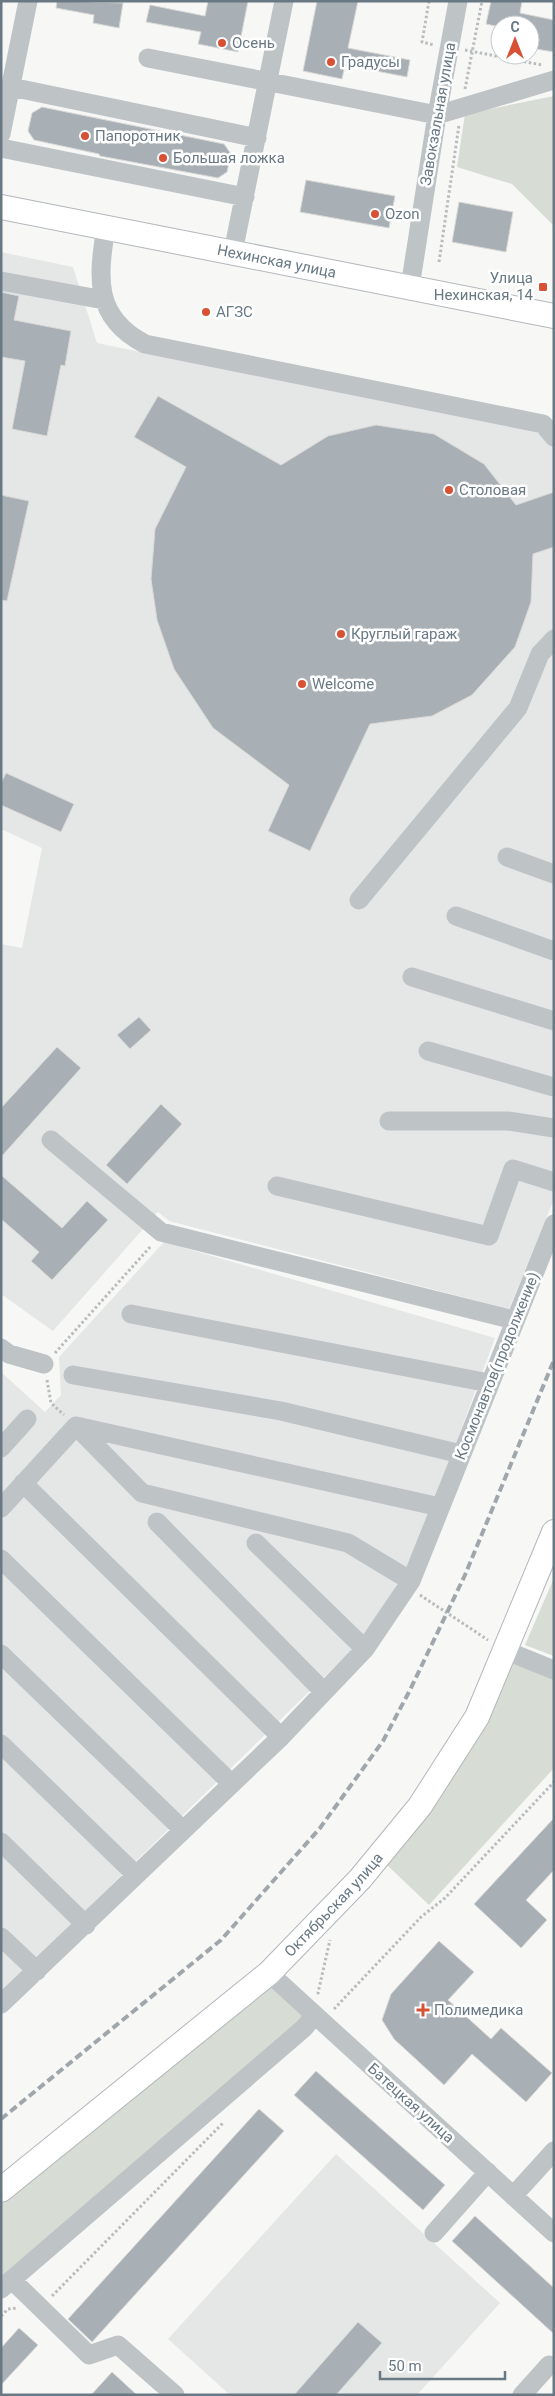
<svg xmlns="http://www.w3.org/2000/svg" width="555" height="2396" font-family="Roboto,sans-serif">
<style>
.built{fill:#e5e6e6}
.green{fill:#d7dcd4}
.building{fill:#a8b0b5;stroke:#d9d9d7}
.lines{fill:none;stroke-linecap:round;stroke-linejoin:round}
.major-casing{stroke:#b2b7bb;stroke-width:26}
.path{stroke:#b9bcbe;stroke-width:3;stroke-dasharray:2.5 2.5;stroke-linecap:butt}
.minor{stroke:#bec3c6;stroke-width:19}
.major{stroke:#fff;stroke-width:24}
.rail{stroke:#a0a7ac;stroke-width:4;stroke-dasharray:8 4;stroke-linecap:butt}
.poi-dot{fill:#d85135;stroke:#fff;stroke-width:2}
.labels{text-anchor:middle;dominant-baseline:central;stroke-width:5;stroke-linejoin:round;paint-order:stroke}
.poi-label{font-size:15px;fill:#687984;stroke:#fff;text-anchor:start}
.street-label{font-size:15px;fill:#687984;stroke:#fff}
</style>
<rect width="100%" height="100%" fill="#f7f7f5"/>
<path class="built" d="M1,252L73,267L97,343L554,436V1199L509,1309L169,1221L158,1212L53,1331L1,1294V944L22,948L42,848L1,829Z
M164,1242L495,1338L414,1556L366,1636L1,1993V1372L45,1412L61,1395L59,1357Z
M336,2154L500,2303L417,2395H230L168,2339Z"/>
<path class="green" d="M554,96V226L512,184L457,167L465,114Z
M554,1578V1656L525,1645Z
M513,1661L554,1677V1768L429,1905L385,1863L488,1723Z
M268,1980L309,2016L1,2279V2204Z"/>
<path class="building" d="M57,1L123,3L119,28L93,23L94,15L56,8Z
M208,1H248L238,52L198,44L201,32L146,22L150,5L205,16Z
M317,1H358L348,48L410,60L407,77L345,65L342,79L303,71Z
M491,1H522L520,13L554,20V52L530,48V25H500V27L486,24Z
M42,107L224,144L231,154L227,172L218,178L100,156L99,154L34,140L28,131L32,113Z
M306,180L395,196L389,228L300,212Z
M459,202L513,212L506,252L452,242Z
M1,292L19,296L14,320L71,331L65,366L61,365L47,436L12,429L25,361L1,357Z
M158,396L281,465L328,436L376,425L434,434L484,464L516,505L554,492V547L533,554L531,602L515,647L472,695L432,716L370,724L310,851L268,831L289,785L213,728L174,669L157,620L151,579L155,529L186,467L134,437Z
M1,495L29,501L7,601L1,600Z
M6,773L74,804L61,832L1,805V783Z
M139,1017L151,1030L130,1049L117,1035Z
M57,1047L81,1068L1,1157V1108Z
M161,1104L182,1124L127,1184L106,1165Z
M1,1175L62,1228L87,1201L108,1220L52,1280L31,1261L39,1252L1,1219Z
M554,1818V1870L526,1900L547,1920L521,1948L474,1904Z
M439,1941L474,1972L448,2000L491,2039L501,2028L552,2073L526,2102L472,2054L444,2085L394,2039L382,2020L391,1994Z
M316,2071L445,2185L423,2210L294,2095Z
M259,2109L284,2131L92,2342L68,2319Z
M475,2216L554,2288V2334L452,2241Z
M358,2322L382,2343L336,2395H294Z
M19,2328L38,2345L1,2385V2348Z
M112,2372L137,2395H91Z"/>
<g class="lines">
<g class="major-casing">
<g id="major">
<path id="s1" d="M1,207L554,316"/>
<path id="s2" d="M1,2190L269,1973L360,1879L420,1806L477,1717L554,1532"/>
</g>
</g>
<path class="path" d="M429,1L422,42L434,45
M465,50L542,65
M465,89L482,1
M439,262L459,125
M55,1353L151,1246
M47,1380L51,1403L64,1415
M420,1595L488,1640
M319,1994L318,1993L330,1940
M334,2009L421,1917L445,1898L554,1782
M52,2296L223,2123
M1,2316L8,2309L18,2308"/>
<path class="minor" d="M148,58L437,115L554,80
M11,87L257,138
M1,134L28,1
M1,148L245,197
M106,227C98,277 93,317 145,344L543,424L554,437
M233,252L284,1
M1,281L104,300
M410,287L437,115L458,1
M507,857L554,874
M359,900L518,708L540,654L554,639
M456,916L554,951
M412,977L554,1021
M428,1051L554,1087
M389,1121H508L554,1128
M51,1140L161,1232L514,1320
M277,1186L489,1236L513,1169L554,1182
M131,1314L489,1383
M1,1348L9,1354L44,1364
M73,1375L281,1411L461,1454
M76,1426L142,1493L348,1543L411,1581
M1,1448L27,1419
M23,1483L281,1737
M1,1508L76,1426L440,1507
M157,1522L324,1692
M256,1543L365,1649
M1,1559L231,1783
M504,1650L554,1670
M1,1654L183,1830
M1,1744L136,1875
M1,1842L86,1925
M1,1937L37,1971
M269,1973L554,2233
M1,2004L281,1737L365,1649L411,1581L554,1224
M513,2196L554,2151
M434,2233L488,2172
M12,2280L89,2355L118,2345L175,2395
M1,2289L304,2028L314,2016
M522,2395L549,2365"/>
<use href="#major" class="major"/>
<path class="rail" d="M1,2119L221,1940L320,1828L383,1741L410,1690L465,1575L554,1360"/>
</g>
<g class="poi-dot">
<circle cx="222" cy="43" r="5"/>
<circle cx="331" cy="62" r="5"/>
<circle cx="85" cy="136" r="5"/>
<circle cx="163" cy="158" r="5"/>
<circle cx="375" cy="214" r="5"/>
<rect x="538" y="282" width="10" height="10" rx="2.5"/>
<circle cx="206" cy="312" r="5"/>
<circle cx="449" cy="490" r="5"/>
<circle cx="341" cy="634" r="5"/>
<circle cx="302" cy="684" r="5"/>
<path d="M420.5 2002.5h5v5h5v5h-5v5h-5v-5h-5v-5h5z"/>
</g>
<g class="labels">
<g class="poi-label">
<text x="232" y="43">Осень</text>
<text x="341" y="62">Градусы</text>
<text x="95" y="136">Папоротник</text>
<text x="173" y="158">Большая ложка</text>
<text x="385" y="214">Ozon</text>
<text x="533" y="278" text-anchor="end">Улица<tspan x="533" dy="17">Нехинская, 14</tspan></text>
<text x="216" y="312">АГЗС</text>
<text x="459" y="490">Столовая</text>
<text x="351" y="634">Круглый гараж</text>
<text x="312" y="684">Welcome</text>
<text x="434" y="2010">Полимедика</text>
</g>
<g class="street-label">
<text transform="translate(438 114) rotate(-80)">Завокзальная улица</text>
<text stroke="none"><textPath href="#s1" startOffset="281">Нехинская улица</textPath></text>
<text transform="translate(497 1366) rotate(-68)">Космонавтов(продолжение)</text>
<text stroke="none"><textPath href="#s2" startOffset="439">Октябрьская улица</textPath></text>
<text transform="translate(411 2103) rotate(42)">Батецкая улица</text>
</g>
</g>
<rect width="555" height="2396" fill="none" stroke="#687984" stroke-width="5"/>
<g transform="translate(515 40)"><circle r="24" fill="#ffffff" stroke="#c3c9ce"/>
<path d="M0-4L9 19L0 12L-9 19Z" fill="#d85135"/>
<text y="-8" font-size="14" font-weight="bold" text-anchor="middle" fill="#687984">С</text>
</g>
<path d="M380 2371v8h125v-8" fill="none" stroke="#687984" stroke-width="2.5"/>
<text x="388" y="2371" font-size="15" fill="#687984" stroke="#ffffff" stroke-width="4" paint-order="stroke">50 m</text>
</svg>
